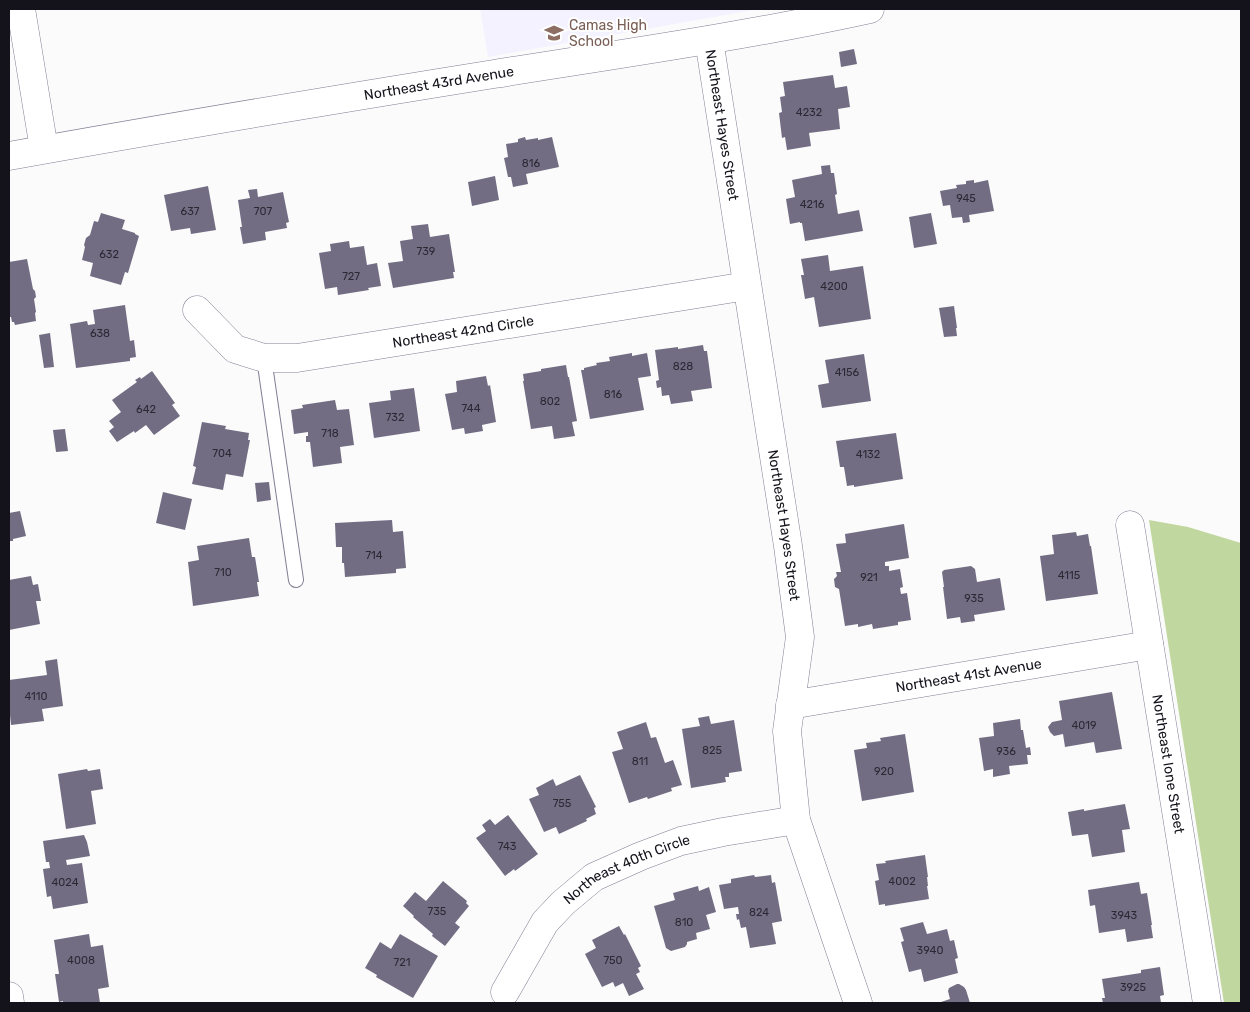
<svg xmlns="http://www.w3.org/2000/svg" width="1250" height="1012" font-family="Rubik,sans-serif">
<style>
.built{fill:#f5f2ff}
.green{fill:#c1d7a0}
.building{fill:#726d83}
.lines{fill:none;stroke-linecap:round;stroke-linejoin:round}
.service-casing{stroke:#837e94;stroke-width:16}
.minor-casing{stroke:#837e94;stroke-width:29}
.tertiary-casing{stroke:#837e94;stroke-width:29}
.service{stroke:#fff;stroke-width:14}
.minor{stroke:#fff;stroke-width:28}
.tertiary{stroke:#fff;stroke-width:28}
.labels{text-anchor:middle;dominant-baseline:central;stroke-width:4;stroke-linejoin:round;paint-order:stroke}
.number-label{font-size:11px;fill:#2c2935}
.education-label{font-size:14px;fill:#785e54;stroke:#fff;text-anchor:start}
.street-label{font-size:14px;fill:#14121b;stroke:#fff}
</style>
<rect width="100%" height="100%" fill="#fbfbfb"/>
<path class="built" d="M480,9H759L488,57Z"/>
<path class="green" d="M1149,520L1188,527L1241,543V1003H1224Z"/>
<path class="building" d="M854,49L857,64L841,67L839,52Z
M833,75L835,88L847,86L850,107L838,109L840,129L809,133L811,146L787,150L785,137L782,138L779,113L782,112L780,97L785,96L783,82Z
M525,137L526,140L538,138V140L552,137L559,167L526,174L528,184L513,187L511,177H508L504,158L508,157L506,144L518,142V139Z
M830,165L831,173H834L837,194L835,195L838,214L859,210L863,231L805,241L802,223H800V222L790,224L786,199L795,197L792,180L822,174L821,166Z
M495,176L499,200L472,206L468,182Z
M974,180V183L988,180L994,211L969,215L970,222L963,223L962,217L952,218L950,205L943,206L940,191L957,188L956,185L966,184V181Z
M208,186L216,230L191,234L190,228L171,231L164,195Z
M257,189L258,197L283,192L289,222L286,223L287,228L265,232L266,240L243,244L240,227H242L238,200L250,198L248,190Z
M101,213L125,220L122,229L135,233V234L139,236L128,273L125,272L121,285L90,276L93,263L82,260L85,247L84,245L86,238L90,235L94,221L98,222Z
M931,213L937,244L914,248L909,217Z
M428,224L430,237L449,234L455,272H453L454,278L393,288L388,263L403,261L400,241L413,239L411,226Z
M349,241L350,248L364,246L367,265L377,263L381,286L368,288L369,290L338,295L337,287L325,289L319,253L331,251L330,244Z
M828,255L830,271L863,266L871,319L819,327L814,297L805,299L801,275H804L801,259Z
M27,259L33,289L35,291L36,297L34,299L36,312L35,313L36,321L15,325L14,322H12L11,317H9V262Z
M125,305L130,341L134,340L136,357L130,358V361L76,368L70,324L87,321L88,325L95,324L93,310Z
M954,306L957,328H956L957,336L944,337L939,308Z
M50,333L54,367L44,368L39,335Z
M703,345L704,351H707L712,388L691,391L693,401L671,404L669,395L662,396L661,387L657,388L656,381L659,380L655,350L678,347V349Z
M632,353V356L647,353L651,376L638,378L644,410L590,419L581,370H584V368L597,365L596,363L610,361L609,357Z
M864,354L871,401L822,408L818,385L829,383L825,360Z
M566,365L568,377H569L577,421L572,422L575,436L554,439L552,426L531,429L523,381H524L523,374L541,371V369Z
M152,371L175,403L172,405L180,416L154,435L146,425L135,433L134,431L117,442L109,431L114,427L109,421L121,412L112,400L137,382L135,380L140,377L141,379Z
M486,376L488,386L490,385L496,422L482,425L483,431L465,434L464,428L452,430L445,394L457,392L456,381Z
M414,388L420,431L374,438L369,403L391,400L390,391Z
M335,400L337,410L349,409L354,445L340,447L342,463L313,467L310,442H306V436H308V432L294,434L291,410L303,408L302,405Z
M202,422L226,426L225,429L249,433L248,440H250L243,477L226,474L223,490L192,484L196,467L193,466Z
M65,429L68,451L56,452L53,430Z
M896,433L903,479L854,487V485L847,486L844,467H840L836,441Z
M269,482L271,500L257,502L255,483Z
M163,492L192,499L185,530L156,523Z
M20,511L26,536L13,539V541H9V513Z
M392,520L393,532L403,531L406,568L396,569V573L345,577L344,563H342V547H336L335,523Z
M904,524L909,558L885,562V566H889V571L900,569L903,587L900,588L901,594L907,593L911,620L898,622V625L873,629L872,624L858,627V624L845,626L839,589L835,587L834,579L837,576L836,572H841L836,544L846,543L845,534Z
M1076,532L1077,536L1088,534L1090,546H1091L1098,594L1046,601L1040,556L1054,554L1052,535Z
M249,538L252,557H255L259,582H257L259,596L193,606L188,562L199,560L197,546Z
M971,566L975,569L977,582L1000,578L1005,610L974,615L975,621L961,623L960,617L947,619L943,587H944L942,572L944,570Z
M31,576L33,585L38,584L41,601H36L40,624L9,630V580Z
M57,659L63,706L42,709L44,721L11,725L9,705V702H10L9,680L47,675L45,661Z
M1112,692L1122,749L1096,753L1094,742L1065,747L1063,734L1054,736L1050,732L1048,727L1052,722L1062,720L1059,701Z
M709,716L711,724L734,720L742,771L729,773V777H725L726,782L691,788L682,729L700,726L698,718Z
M1020,719L1021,730H1023L1026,748L1030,747L1031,755H1027L1028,764L1009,766L1010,774L993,777V769L984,771L979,738L994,736L993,723Z
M646,722L651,738L656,737L665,763L673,760L682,785L671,788L672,791L648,799L647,797L629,803L612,752L623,749L617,732Z
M905,734L914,792L862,801L854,750L867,748L866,743L881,741L880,738Z
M87,769L88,771L100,769L103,789L91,791L96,824L66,829L58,774Z
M580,775L596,807L594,808L596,814L586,819L587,821L559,834L556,827L544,832L529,799L539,795L536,788L553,779L556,786Z
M1125,804L1130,829L1122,830L1125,852L1092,857L1088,834L1072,836L1068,812L1084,809V811Z
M508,815L538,854L515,871L514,869L505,876L476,838L486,831L482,825L490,819L495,825Z
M84,835L87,842L90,856L66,860L67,865L82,863L88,903L53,909L51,896L47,897L43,869L50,868L49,862H46L43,841Z
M925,855L928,877H927L928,886H927L929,899L885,906V904L879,905L875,881L879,880L876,864L886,863L885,861Z
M754,875L755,877L771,875L772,883L775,882L782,921L772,923L776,944L750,948L746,927L741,928L739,919L737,920L736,914H739L738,907L724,909L719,885L731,883V879Z
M443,881L467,901L466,903L469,906L455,923L460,927L445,946L432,936L433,934L413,917L414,916L403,906L415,892L426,901Z
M1139,882L1141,894L1147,893L1152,925H1151L1153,938L1127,942L1125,929L1099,933L1095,905L1090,906L1088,890Z
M698,886L699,891L709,887L716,912L706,915L710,929L696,933L697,939L687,942V944L685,947L671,951L666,948L654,906L675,900L673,893Z
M923,922L927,934L947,929L950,941L954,940L958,958L955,959L958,973L924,982L921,969L909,972L901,942L904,941L900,928Z
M619,926L624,935L625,934L641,966L638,968L640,972L636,974L644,989L629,996L623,983L615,987L613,982L602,987L585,954L596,948L592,940Z
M89,934L91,947L103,945L109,987L98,989L100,1003H63V1001L59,1002L55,974H59L54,940Z
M400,934L438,956L413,998L376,977L377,975L365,968L380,942L391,949Z
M1160,967L1164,995L1160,996L1161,1003H1103L1102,998H1105L1102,979L1141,973V970Z
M957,984H959L964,987L966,990L970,1003H938L950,999L948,991L949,988Z"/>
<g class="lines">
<g class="service-casing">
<path id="service" d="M264,358L296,580"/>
</g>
<g class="minor-casing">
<g id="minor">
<path d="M21,9L44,149"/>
<path id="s1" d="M709,40L788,546L800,637L787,731L796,820L858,1003"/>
<path id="s2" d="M197,310L235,349L264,358H297L747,286"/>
<path id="s3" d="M1130,525L1207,1003"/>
<path id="s4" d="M790,705L1149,645"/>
<path id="s5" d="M505,992L545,922L563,903L594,877L641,856L681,841L723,832L796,820"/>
<path d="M9,996L10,1003"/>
</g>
</g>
<g class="tertiary-casing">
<g id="tertiary">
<path id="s6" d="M9,156C170,127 332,100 494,74C620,54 746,36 870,9"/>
</g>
</g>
<use href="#service" class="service"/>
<use href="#minor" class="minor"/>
<use href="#tertiary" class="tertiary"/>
</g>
<defs>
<g id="school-bare" transform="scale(1.5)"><path d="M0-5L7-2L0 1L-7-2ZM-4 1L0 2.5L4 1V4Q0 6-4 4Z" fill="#8d6e63" stroke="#fff" stroke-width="2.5" paint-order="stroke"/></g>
</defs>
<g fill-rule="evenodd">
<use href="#school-bare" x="554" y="33"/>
</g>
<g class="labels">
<g class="number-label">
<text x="809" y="112">4232</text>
<text x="531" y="163">816</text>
<text x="966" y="198">945</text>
<text x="812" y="204">4216</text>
<text x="190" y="211">637</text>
<text x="263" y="211">707</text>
<text x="426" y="251">739</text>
<text x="109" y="254">632</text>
<text x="351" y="276">727</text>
<text x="834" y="286">4200</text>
<text x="100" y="333">638</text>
<text x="683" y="366">828</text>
<text x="847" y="372">4156</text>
<text x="613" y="394">816</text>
<text x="550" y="401">802</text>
<text x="471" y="408">744</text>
<text x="146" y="409">642</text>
<text x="395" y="417">732</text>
<text x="330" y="433">718</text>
<text x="222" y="453">704</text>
<text x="868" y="454">4132</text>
<text x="374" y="555">714</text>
<text x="223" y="572">710</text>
<text x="1069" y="575">4115</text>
<text x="869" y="577">921</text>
<text x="974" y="598">935</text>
<text x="36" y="696">4110</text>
<text x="1084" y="725">4019</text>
<text x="712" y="750">825</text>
<text x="1006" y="751">936</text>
<text x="640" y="761">811</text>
<text x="884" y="771">920</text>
<text x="562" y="803">755</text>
<text x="507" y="846">743</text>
<text x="902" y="881">4002</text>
<text x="65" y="882">4024</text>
<text x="437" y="911">735</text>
<text x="759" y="912">824</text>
<text x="1124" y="915">3943</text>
<text x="684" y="922">810</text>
<text x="930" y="950">3940</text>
<text x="81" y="960">4008</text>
<text x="613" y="960">750</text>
<text x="402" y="962">721</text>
<text x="1133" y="987">3925</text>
</g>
<g class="education-label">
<text x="569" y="25">Camas High<tspan x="569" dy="16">School</tspan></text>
</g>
<g class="street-label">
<text stroke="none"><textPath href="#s6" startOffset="436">Northeast 43rd Avenue</textPath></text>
<text stroke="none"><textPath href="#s1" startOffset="86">Northeast Hayes Street</textPath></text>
<text stroke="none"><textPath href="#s2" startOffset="286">Northeast 42nd Circle</textPath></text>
<text stroke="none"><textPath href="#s1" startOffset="491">Northeast Hayes Street</textPath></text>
<text stroke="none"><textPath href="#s4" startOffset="181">Northeast 41st Avenue</textPath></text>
<text stroke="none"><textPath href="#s3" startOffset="242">Northeast Ione Street</textPath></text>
<text stroke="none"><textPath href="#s5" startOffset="180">Northeast 40th Circle</textPath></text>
</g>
</g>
<rect width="1250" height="1012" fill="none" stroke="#14121b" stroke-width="20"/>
</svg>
